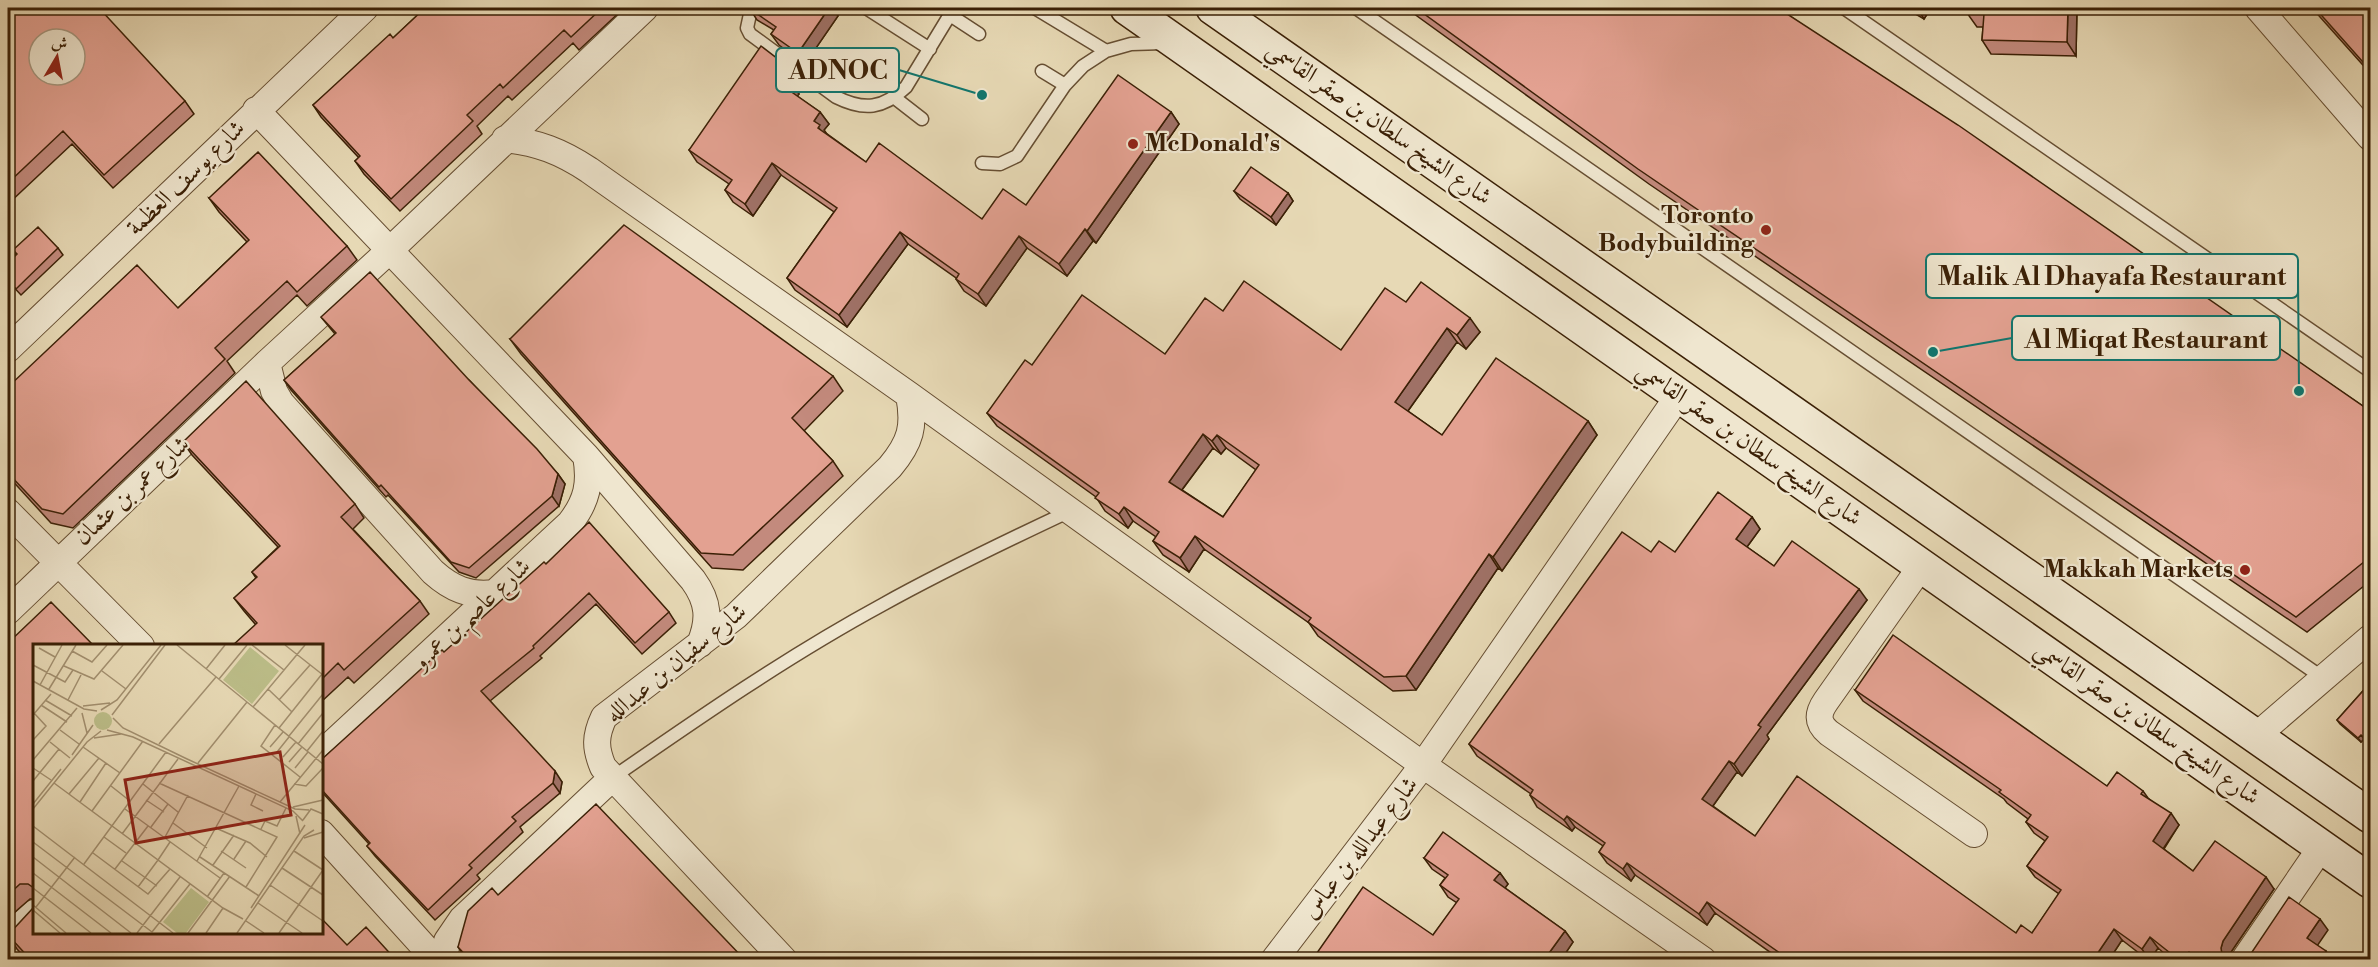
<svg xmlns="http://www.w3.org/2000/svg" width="2378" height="967" font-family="'Libre Bodoni',Amiri,serif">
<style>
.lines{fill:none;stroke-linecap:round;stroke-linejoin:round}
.service-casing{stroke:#664e32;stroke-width:15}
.minor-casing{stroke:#664e32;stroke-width:28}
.secondary-casing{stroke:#3b2006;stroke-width:36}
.service{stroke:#efe6cf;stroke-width:12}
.minor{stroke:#efe6cf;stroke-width:26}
.secondary{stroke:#efe6cf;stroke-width:33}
.wall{fill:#c38a7d;stroke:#3b2006;stroke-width:1.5;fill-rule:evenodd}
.shaded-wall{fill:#9f7166;stroke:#3b2006;stroke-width:1.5}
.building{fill:#e3a191;stroke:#3b2006;stroke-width:1.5;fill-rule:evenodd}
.poi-dot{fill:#8f2418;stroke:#efe6cf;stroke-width:2}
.labels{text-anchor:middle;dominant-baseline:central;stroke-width:4.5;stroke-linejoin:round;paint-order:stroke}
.street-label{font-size:24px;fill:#3b2006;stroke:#efe6cf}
.poi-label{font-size:24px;font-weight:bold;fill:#3b2006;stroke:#efe6cf;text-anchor:end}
.inset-road{fill:none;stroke:#a28f6f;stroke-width:1.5}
.view{fill:#8f2418;fill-opacity:0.15;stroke:#8f2418;stroke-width:3}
.inset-edge{fill:none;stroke:#3b2006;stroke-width:3}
.leader{fill:none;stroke:#0f766e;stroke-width:2}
.callout-dot{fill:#0f766e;stroke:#efe6cf;stroke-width:2}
.callout{fill:#efe6cf;stroke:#0f766e;stroke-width:2}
.callout-label{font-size:26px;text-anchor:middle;font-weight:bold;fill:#3b2006}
</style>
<rect width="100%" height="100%" fill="#e7d9b5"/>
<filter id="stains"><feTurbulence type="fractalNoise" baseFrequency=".00333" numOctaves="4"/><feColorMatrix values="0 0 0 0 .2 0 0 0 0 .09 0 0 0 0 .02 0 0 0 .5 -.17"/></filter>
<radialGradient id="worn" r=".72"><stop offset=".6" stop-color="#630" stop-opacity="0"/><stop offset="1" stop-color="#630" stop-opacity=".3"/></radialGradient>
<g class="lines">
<g class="service-casing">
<path id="service" d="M866,8L930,49
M1035,8L1106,51
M1356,8L2323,678
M1844,8L2370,371
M750,14L747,28L750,34L836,97C864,111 883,109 906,87L954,8
M950,15L979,34
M1042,71L1065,85
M895,98L922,119
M982,163L1000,164L1017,156L1065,85L1083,66L1106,51L1131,44L1164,43
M612,778C700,717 788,656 882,605C943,571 1006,541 1070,511"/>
</g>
<g class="minor-casing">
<path id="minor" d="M2258,8L2370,137
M256,110L586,456L693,580C709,602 710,620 700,644
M505,139C537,142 562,152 589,170L909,395L1423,765L1703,960
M8,349L365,8
M267,363L274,391L281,403L433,572C452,589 469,596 494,593
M8,512L141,646
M1922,565L1826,701C1817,714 1817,723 1829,733L1974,834
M8,611L267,363L390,250L645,8
M2256,736L2370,638
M321,754L570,523C587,501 591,483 586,456
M321,833L436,960
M8,938L34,913
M444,960L447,941L462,919L612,778
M784,960L603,767C595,748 595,736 604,717L736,616L890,467C911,442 915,426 909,395
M1274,960L1423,765L1679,395
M2244,960L2322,846"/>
</g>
<g class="secondary-casing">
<path id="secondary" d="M1127,8L2370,881
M1213,8L2370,816"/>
</g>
<use href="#service" class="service"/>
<use href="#minor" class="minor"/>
<use href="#secondary" class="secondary"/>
</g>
<path class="wall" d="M8,8L185,101L194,114L113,188L72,144L8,204Z
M425,8H624L579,50L573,43L512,100L508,96L477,126L482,134L400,211L364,174L355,161L359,158L321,117L313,105L393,38Z
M1406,8H1778L2370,411V581L2307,632L1649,184Z
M1905,8H1931L1924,19Z
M2077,8L2076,56L1991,54L1982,40L1983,27H1977L1967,13Z
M2312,8H2370V73Z
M750,9L838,16L805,64L779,45L771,34L774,30L757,20Z
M787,66L796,78L791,84L799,94L797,96L820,112L829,124L824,130L826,133L866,162L982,219L1026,205L1171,112L1179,124L1096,243L1093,241L1067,276L1027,248L986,306L964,291L956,279V278L908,244L847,327L795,290L787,278L834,212L781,175L753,216L733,202L725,190L729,184L697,162L689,150Z
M1234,191L1288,193L1293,201L1276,225L1240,199Z
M209,198L347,246L357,260L307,306L297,295L227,361L235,373L73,528L51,523L8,476V387L178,308L247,242L219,212Z
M58,248L63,255L21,295L8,281V263L16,255L13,250Z
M1406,302L1480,332L1466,349L1457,342L1408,411L1442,435L1588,421L1597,435L1502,571L1498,568L1416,690L1393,691L1318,636L1309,623L1204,549L1189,572L1163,555L1153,541L1156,537L1133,521L1128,528L1105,511L1096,497L997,426L987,413L1032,365L1165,354L1223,311L1341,350ZM1213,448L1221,454L1226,448L1256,470L1223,517L1182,490Z
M321,317L469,380L558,474L565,484L559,506L476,578L459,572L388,495L386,497L291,390L284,380L335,334Z
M510,339L833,376L843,391L804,431L833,461L843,476L743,570L712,568L521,354Z
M183,442L355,504L364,518L353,529L420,601L429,614L354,683L348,677L321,702V646L256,625L244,611L234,598L256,578L252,572L278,547L192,455Z
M1752,517L1760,529L1747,547L1774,566L1867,600L1767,735L1769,739L1742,776L1737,772L1713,806L1755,836L2016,933H2032L2059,894L2035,877L2027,866L2045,841L2034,833L2026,822L2028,819L2007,803L2004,799L1863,701L1855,690L2107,786L2143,791L2148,798L2179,825L2164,849L2193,871L2274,889L2231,952L2229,960H2172L2158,948L2150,960H2148L2122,940L2109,960H1781L1715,913L1707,925L1635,875L1631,881L1607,863L1599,852L1603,846L1575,827L1572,831L1537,807L1530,795L1531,794L1477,756L1469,744L1651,552H1675Z
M546,564L669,612L676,623L642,654L596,604L540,656L542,658L490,701L562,782L560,793L520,827L523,832L477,875L480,879L435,920L375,856L367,846L369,844L321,791V760Z
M8,643L34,646V899H30L8,918Z
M2370,683V744L2364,739L2361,742L2340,724L2337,720Z
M1424,858L1500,873L1508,884L1505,888L1565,931L1573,942L1561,960H1312L1433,935L1457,903L1448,897L1440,885L1445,878L1432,869Z
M498,895L745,960H467L458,947Z
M8,935L347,945L396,960H27L17,949Z"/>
<path class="shaded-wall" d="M829,8H833L838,16L805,64L798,53Z
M1921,8H1931L1924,19L1919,11Z
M2068,8H2077L2076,56L2067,42Z
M787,66L796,78L791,84L799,94L794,100L786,88L780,76Z
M820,112L829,124L824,130L829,137L827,140L814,121Z
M1171,112L1179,124L1096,243L1087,231Z
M772,163L781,175L753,216L745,204Z
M1288,193L1293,201L1276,225L1271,217Z
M1085,229L1093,241L1067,276L1059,264Z
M900,232L908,244L847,327L839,315Z
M1019,236L1027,248L986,306L978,294Z
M1470,318L1480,332L1466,349L1457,335Z
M1447,328L1457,342L1405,415L1395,402Z
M1588,421L1597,435L1502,571L1493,557Z
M1203,434L1213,448L1178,495L1169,482Z
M1217,435L1226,448L1221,454L1212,441Z
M558,474L565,484L559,506L552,496Z
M1124,507L1133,521L1128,528L1119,514Z
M1752,517L1760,529L1744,551L1736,539Z
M1195,536L1204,549L1189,572L1180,558Z
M1489,554L1498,568L1416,690L1406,676Z
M1859,589L1867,600L1767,735L1769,739L1742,776L1734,764L1758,725Z
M2361,735L2364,739L2361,742L2358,738Z
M1729,761L1737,772L1710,810L1702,799Z
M555,771L562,782L560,793L553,783Z
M2171,813L2179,825L2161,852L2153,841Z
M1567,816L1575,827L1572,831L1564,820Z
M1627,863L1635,875L1631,881L1623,869Z
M1500,873L1508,884L1502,892L1494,880Z
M2266,877L2274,889L2231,952L2229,960H2226L2222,955L2221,948L2223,941Z
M1707,902L1715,913L1707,925L1699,914Z
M2320,919L2328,930L2315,949L2307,938Z
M2114,929L2122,940L2109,960H2093Z
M1565,931L1573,942L1561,960H1544Z
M2150,937L2158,948L2150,960H2149L2142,949Z
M2326,951L2332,960H2321Z
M2189,952L2194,960H2183Z"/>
<path class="building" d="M8,8H99L185,101L104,175L63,131L8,183ZM39,39H75V75H39Z
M425,8H602L571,37L564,30L503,88L500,84L467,115L473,121L391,199L355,161L360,156L313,105L390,34L393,38Z
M750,8H829L798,53L771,34L776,27L750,9Z
M1416,8H1778L1958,125L2370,411V557L2296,617L1638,169Z
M1913,8H1921L1919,11Z
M1967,8H2068L2067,42L1982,40L1984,14L1967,13Z
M2315,8H2370V70Z
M761,46L787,66L780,76L790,82L786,88L820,112L814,121L820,125L818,128L866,162L879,143L982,219L1003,189L1026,205L1118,75L1171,112L1087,231L1085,229L1059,264L1019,236L978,294L956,279L959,274L900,232L839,315L787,278L837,208L772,163L745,204L725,190L732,180L689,150Z
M258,152L347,246L297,292L287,281L215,348L225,359L63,514L42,509L8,473V387L137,265L178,308L249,240L209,198Z
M1251,167L1288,193L1271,217L1234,191Z
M624,225L833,376L792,418L833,461L733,555L701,553L510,339Z
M38,227L58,248L16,289L8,280V263L17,254L13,250Z
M370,272L469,380L537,449L558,474L552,496L469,568L451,562L381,485L379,487L284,380L336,333L321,317Z
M1244,281L1341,350L1385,288L1406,302L1421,282L1470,318L1457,335L1447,328L1395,402L1442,435L1496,358L1588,421L1493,557L1489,554L1406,676L1384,677L1308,622L1311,618L1195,536L1180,558L1153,541L1159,532L1124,507L1119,514L1095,498L1099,493L987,413L1025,360L1032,365L1082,295L1165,354L1205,298L1223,311ZM1203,434L1212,441L1217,435L1259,465L1223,517L1169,482Z
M246,381L355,504L341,517L420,601L344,670L338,663L321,680V646H232L257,623L234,598L257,577L252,572L280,546L183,442Z
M1718,492L1752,517L1736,539L1774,566L1792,541L1859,589L1758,725L1761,727L1734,764L1729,761L1702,799L1755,836L1797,776L2016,933L2021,925L2032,933L2061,890L2027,866L2048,837L2026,822L2031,815L1999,792L2001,790L1855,690L1893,635L2107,786L2117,772L2143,791L2141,794L2171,813L2153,841L2193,871L2215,841L2266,877L2223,941L2221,948L2222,955L2226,960H2200L2189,952L2183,960H2179L2150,937L2142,949L2114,929L2093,960H1782L1784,956L1707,902L1699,914L1627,863L1623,869L1599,852L1605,843L1567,816L1564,820L1530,795L1533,790L1469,744L1622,532L1651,552L1659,541L1675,552Z
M589,522L669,612L635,643L589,593L533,646L534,648L481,691L555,771L553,783L512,817L516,821L469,865L472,868L428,910L367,846L370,843L321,789V760L442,650L444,652L544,562L546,564Z
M51,602L94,646H34V888L28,884H20L8,895V643Z
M2370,683V742L2361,735L2358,738L2337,720Z
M596,804L745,960H470L458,947L468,911L492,888L498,895Z
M1443,832L1500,873L1494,880L1565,931L1544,960H1312L1363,887L1433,935L1459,899L1440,885L1448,875L1424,858Z
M2289,897L2320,919L2307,938L2326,951L2321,960H2246L2248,958Z
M34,907V933H321V918L347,945L366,927L396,960H31L8,935Z"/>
<g class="poi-dot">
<circle cx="1133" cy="144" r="6"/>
<circle cx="1766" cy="230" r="6"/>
<circle cx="2245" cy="570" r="6"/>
</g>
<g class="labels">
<g class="street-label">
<text transform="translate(1379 123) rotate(35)">شارع الشيخ سلطان بن صقر القاسمي</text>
<text transform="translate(186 178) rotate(-44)">شارع يوسف العظمة</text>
<text transform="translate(1749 444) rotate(35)">شارع الشيخ سلطان بن صقر القاسمي</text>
<text transform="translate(132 491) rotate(-43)">شارع عمر بن عثمان</text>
<text transform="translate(472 614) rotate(-43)">شارع عاصم بن عمرو</text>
<text transform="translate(676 663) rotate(-39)">شارع سفيان بن عبدالله</text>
<text transform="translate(2147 723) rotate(35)">شارع الشيخ سلطان بن صقر القاسمي</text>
<text transform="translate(1360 848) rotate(-52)">شارع عبدالله بن عباس</text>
</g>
<g class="poi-label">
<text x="1145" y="144" text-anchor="start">McDonald's</text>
<text x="1754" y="216">Toronto<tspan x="1754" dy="28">Bodybuilding</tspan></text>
<text x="2233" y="570">Makkah Markets</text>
</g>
</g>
<g transform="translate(33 644)">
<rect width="290" height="290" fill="#e7d9b5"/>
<path d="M61 77a9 9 0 1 1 18 0a9 9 0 1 1-18 0Z" fill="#bcbe89"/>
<path d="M217,3L246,27L219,60L190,36ZM158,244L176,258L153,289H144L130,278Z" fill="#bcbe89"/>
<path class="inset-road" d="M144,1L290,120M219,1L251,26M252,1L290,31M6,4L22,13M39,7L59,18L74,1M0,21L32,38L40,26M31,22L61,35L90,1M173,25L192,1M69,27L93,45M186,35L214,1M0,37L51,65L64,67M7,41L29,1M16,45L43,1M235,45L259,68M12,56L39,72M35,56L48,31M246,56L277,21M8,61L34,78M50,62L77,59M220,63L272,1M68,66L84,56L128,1M49,69L54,89M0,71L18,50M79,71L132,1M80,74L90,84L152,114L262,165L276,166M242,81L228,102L267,133M246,84L289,30M27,86L46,100M74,86L100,93L260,167L270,177M256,92L290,50M61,94L88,90M0,96L13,82L1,69M17,98L37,114M126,100L183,33M265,100L290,69M50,103L87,129M237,103L250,88M274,107L290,87M244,108L256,93M39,111L60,81M250,113L263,98M0,116L44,64M256,118L269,103M165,119L214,58M0,124L18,136M262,124L275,108M0,137L26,105M21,139L190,264L210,275M126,139L244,193L213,243M110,140L145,168M261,140L273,142L290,124M78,142L97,157M36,150L66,114M223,150L218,161L230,167M113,156L131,168M47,158L73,119M247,158L290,106M0,160L28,125M260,163L290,156M0,165L54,98L68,87M92,165L187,234M59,167L110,97M263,172L267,190M270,176L278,165L290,170M140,179L174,204M0,182L140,289M118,183L135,160M185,185L217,199L234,213M228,185L232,177L244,182L253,164M89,190L145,115M71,193L93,209M132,193L155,151M271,194L290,188M0,198L119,288M188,207L213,224M261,207L290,226M60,209L115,250L137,225M0,213L98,289M167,213L226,252M201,215L213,197M125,216L137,198M89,217L124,242M164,217L206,142M51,220L133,108M180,221L201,191M249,224L290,251M82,225L115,182M0,229L78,289M237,241L290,277M105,243L125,216M0,244L58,289M174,253L191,229M225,259L269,289M0,261L33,289M3,263L42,213M218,264L272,181M0,266L27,289M213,277L231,289M119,288L157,240M104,289L147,233M155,289L197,232M173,289L190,264M204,289L271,192L281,186M246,289L290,226"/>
<path class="view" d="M247,108L258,171L103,199L92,136Z"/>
<rect width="290" height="290" class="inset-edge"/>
</g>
<path class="leader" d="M982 95L899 70M2299 391L2298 276M1933 352L2012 338"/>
<g class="callout-dot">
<circle cx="982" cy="95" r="6"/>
<circle cx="2299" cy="391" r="6"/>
<circle cx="1933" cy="352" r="6"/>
</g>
<g class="callout">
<rect x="776" y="48" width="123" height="44" rx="6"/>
<rect x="1926" y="254" width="372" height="44" rx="6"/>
<rect x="2012" y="316" width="268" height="44" rx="6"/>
</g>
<g class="callout-label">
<text x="838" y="79">ADNOC</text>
<text x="2112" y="285">Malik Al Dhayafa Restaurant</text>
<text x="2146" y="348">Al Miqat Restaurant</text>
</g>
<rect width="2378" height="967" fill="none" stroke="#e7d9b5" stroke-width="30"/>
<rect x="9" y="9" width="2360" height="949" fill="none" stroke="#3b2006" stroke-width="3"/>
<rect x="15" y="15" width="2348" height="937" fill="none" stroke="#3b2006" stroke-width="1.5"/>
<g transform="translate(57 57) rotate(10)"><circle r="28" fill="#efe6cf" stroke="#a7977f" stroke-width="1.5"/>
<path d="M0-4.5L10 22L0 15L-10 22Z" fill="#8f2418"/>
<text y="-9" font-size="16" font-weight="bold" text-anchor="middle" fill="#3b2006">ش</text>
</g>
<rect width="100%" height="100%" filter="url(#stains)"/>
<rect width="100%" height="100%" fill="url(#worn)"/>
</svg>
